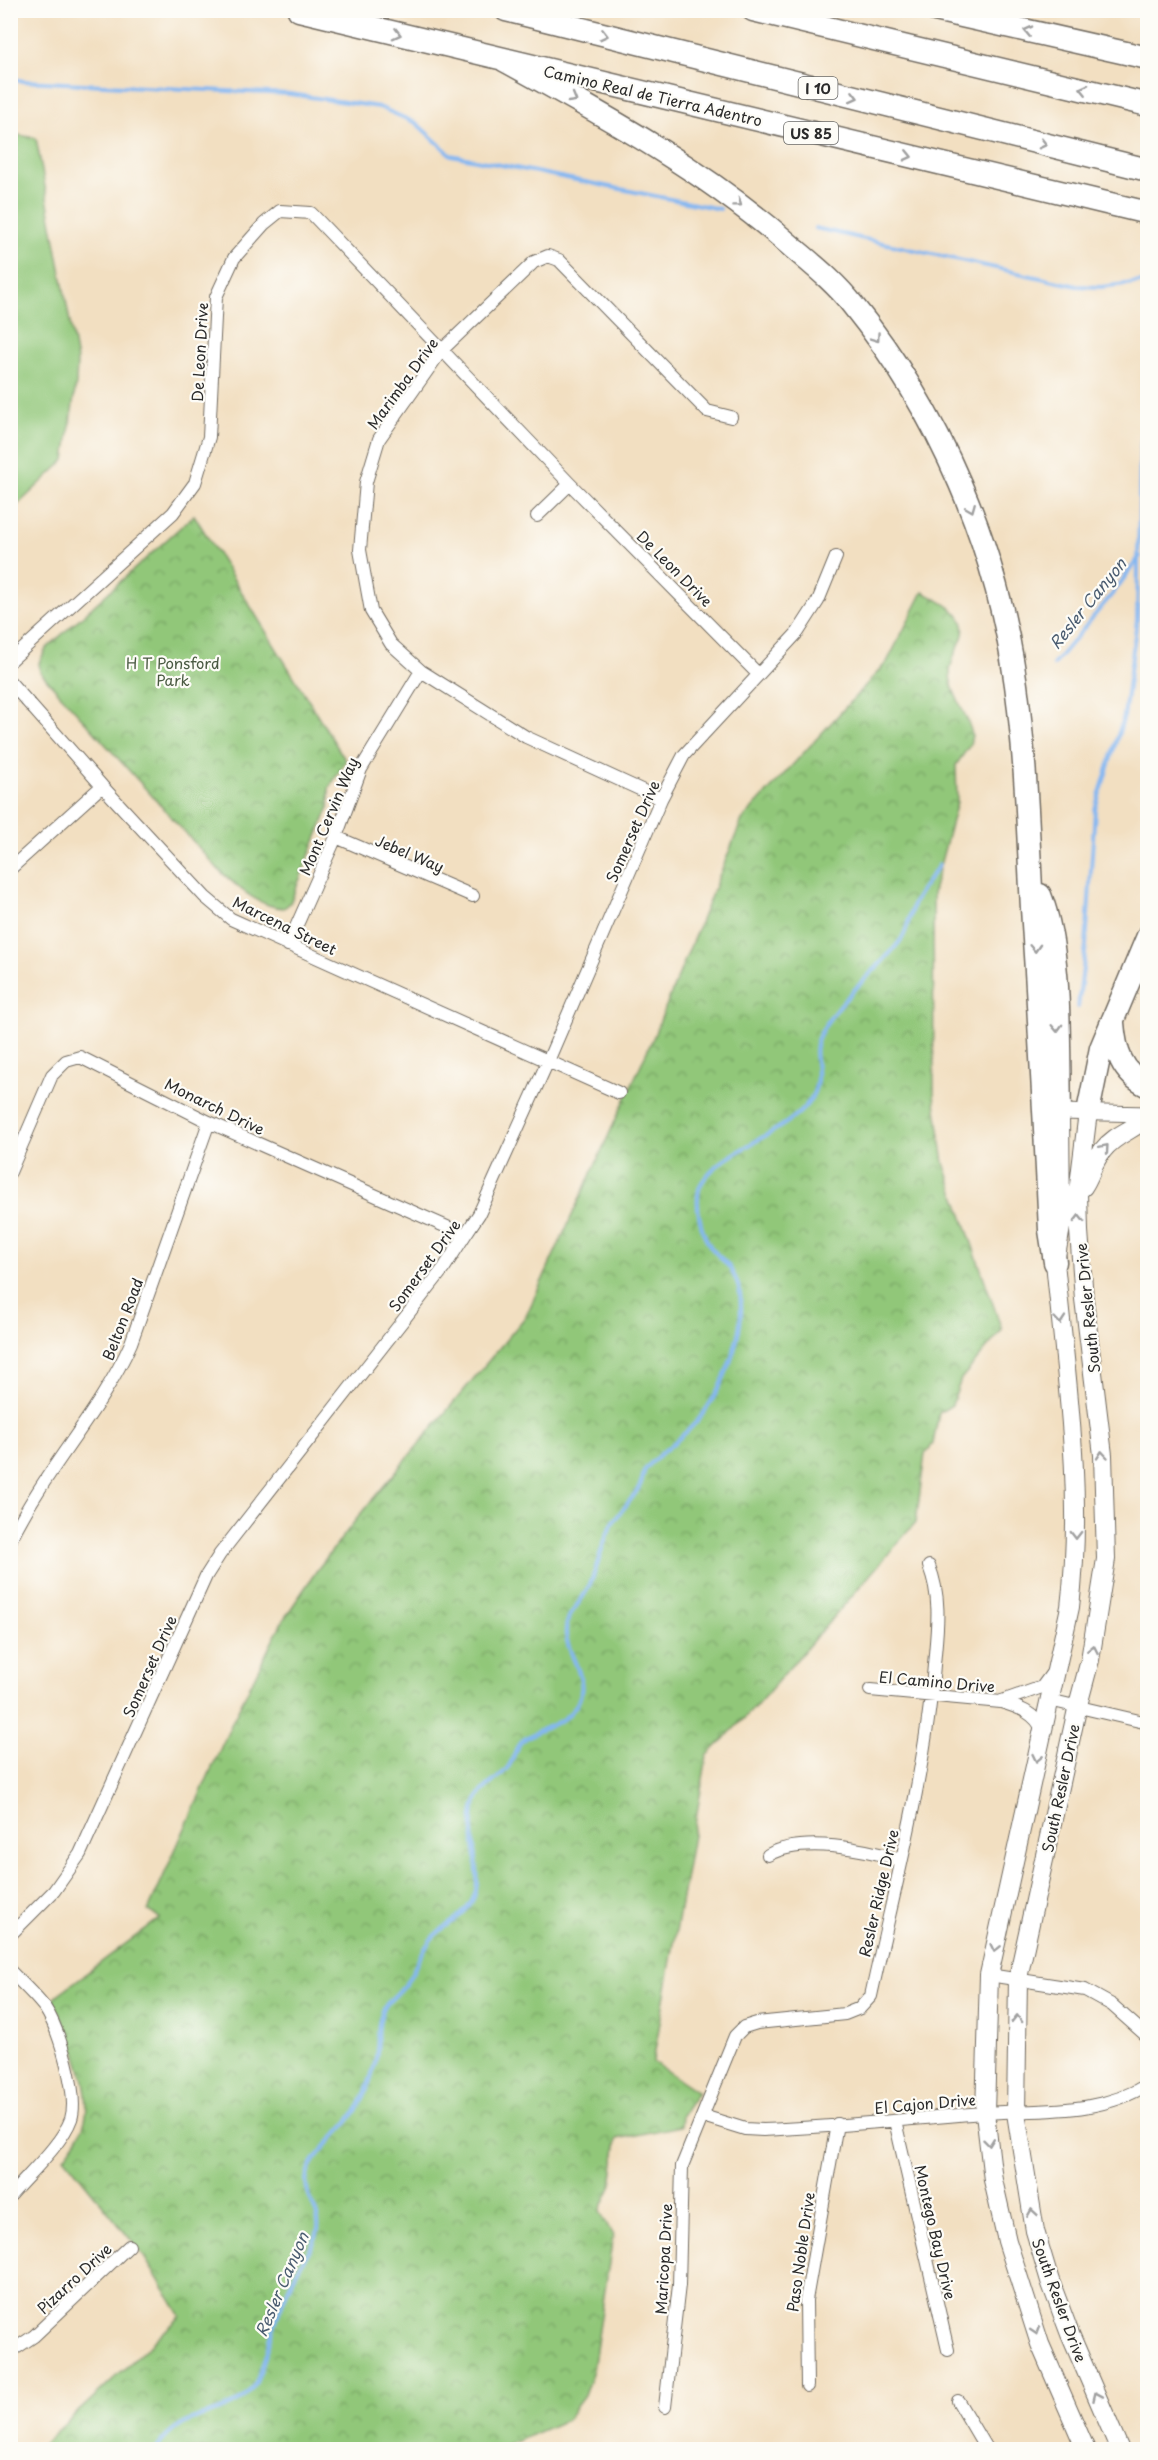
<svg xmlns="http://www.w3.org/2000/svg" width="1158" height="2460" font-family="'Playpen Sans',sans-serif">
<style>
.grass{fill:#91c779;stroke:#5e7952;stroke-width:1.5}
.park{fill:url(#park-crowns);stroke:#5e7952;stroke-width:1.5}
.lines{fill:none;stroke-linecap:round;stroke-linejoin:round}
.stream{stroke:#84b7f1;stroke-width:4}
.minor-casing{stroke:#716a60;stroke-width:14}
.tertiary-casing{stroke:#716a60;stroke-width:17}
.secondary-casing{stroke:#716a60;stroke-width:20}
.motorway-casing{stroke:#716a60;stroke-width:25}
.minor{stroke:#fff;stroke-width:12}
.tertiary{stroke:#fff;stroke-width:15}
.secondary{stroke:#fff;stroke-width:18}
.motorway{stroke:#fff;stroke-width:22}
.oneway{stroke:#a0a0a0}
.labels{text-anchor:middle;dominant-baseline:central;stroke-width:4.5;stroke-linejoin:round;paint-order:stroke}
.shield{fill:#fdfcf7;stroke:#6a6a68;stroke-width:1.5}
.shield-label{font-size:14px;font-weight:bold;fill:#2b2b2b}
.street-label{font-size:15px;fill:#2b2b2b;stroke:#fdfcf7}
.park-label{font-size:15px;fill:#4a5a42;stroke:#fdfcf7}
.water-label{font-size:16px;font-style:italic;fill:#4a5c70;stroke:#fdfcf7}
</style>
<defs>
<pattern id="park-crowns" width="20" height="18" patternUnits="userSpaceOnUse" patternTransform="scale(1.5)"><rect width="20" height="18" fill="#91c779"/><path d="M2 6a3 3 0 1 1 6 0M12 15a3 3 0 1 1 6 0" fill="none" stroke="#77a263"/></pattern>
</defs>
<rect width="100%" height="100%" fill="#fdfcf7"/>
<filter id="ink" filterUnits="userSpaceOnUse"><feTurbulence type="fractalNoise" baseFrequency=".0167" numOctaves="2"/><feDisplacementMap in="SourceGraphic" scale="12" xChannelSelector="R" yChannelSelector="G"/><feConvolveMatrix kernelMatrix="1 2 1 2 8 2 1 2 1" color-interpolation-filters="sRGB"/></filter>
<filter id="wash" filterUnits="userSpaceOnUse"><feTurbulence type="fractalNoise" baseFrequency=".008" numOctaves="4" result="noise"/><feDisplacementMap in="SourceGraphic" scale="24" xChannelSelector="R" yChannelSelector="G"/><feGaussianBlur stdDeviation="1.35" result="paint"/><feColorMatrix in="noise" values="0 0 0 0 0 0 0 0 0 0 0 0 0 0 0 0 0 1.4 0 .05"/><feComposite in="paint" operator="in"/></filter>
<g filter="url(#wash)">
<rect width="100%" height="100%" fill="#f2dfc1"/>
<path class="grass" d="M11,134L36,138L77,360L76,383L65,460L11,511Z"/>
<path class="park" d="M194,515L346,761L329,788V807L290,903L284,908C258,907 238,887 219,870L40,672L39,663L46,649Z
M923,592C940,601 971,613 962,638C958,649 950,660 950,673C950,694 969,715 972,735L970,745L956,765L957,802L933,892L934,1095L944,1163L1002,1330L961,1379L952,1405L939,1413L933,1444L925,1454L916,1522L758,1704L707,1756L653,2062L698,2092L682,2115L681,2126L617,2139L611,2187L600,2211L613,2236L593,2370L584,2396L566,2420L499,2449L37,2450L181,2316L143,2255L64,2157C73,2145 84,2131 86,2115C91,2082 68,2027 52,1999L160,1918L148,1911L235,1716L282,1622L317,1570L362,1512L526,1316L653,1038L742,820L887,662Z"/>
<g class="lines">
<path class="stream" d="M10,78L23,81L290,94L379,107L416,123L451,155L720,209
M815,228L1077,286L1101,287L1142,282L1148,277
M1053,665L1114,592L1140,556
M1078,1007L1086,945L1095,809L1124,716L1137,620L1140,454L1148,391
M156,2450C185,2404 233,2423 256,2382C263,2368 266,2352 271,2337C278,2313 287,2288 300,2266C307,2253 316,2243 318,2229C321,2206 297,2191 310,2167C321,2146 343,2132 355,2112C365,2098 371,2079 375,2063C380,2044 375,2021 386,2005C392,1997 401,1991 406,1983C416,1968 421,1951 433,1937C445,1925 464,1917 472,1901C488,1872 461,1828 479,1796C486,1784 500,1779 508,1767C516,1757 513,1746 526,1738C544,1726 567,1724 578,1702C593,1672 555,1647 569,1617C576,1605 586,1595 591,1582C599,1562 603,1538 614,1521C625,1504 642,1492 644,1471C661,1449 688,1436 705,1411C729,1377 756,1308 731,1270C726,1261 716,1255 710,1246C701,1232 695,1206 699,1189C709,1155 785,1135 808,1103C827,1076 809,1058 818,1038C836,1000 875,974 900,941C909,930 908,916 914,903C920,890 931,877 939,865"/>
</g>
</g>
<g filter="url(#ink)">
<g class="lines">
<g class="minor-casing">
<path id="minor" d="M537,516L570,484
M10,661L173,513L195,483L209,437L216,297L234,258L264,224L280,211L311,213L570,484L758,674
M10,682L102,786L205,897L231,919L619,1093
M661,799L526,737L421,671L391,644L371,611L360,550L366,482L379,439L441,351L534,262L548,256L559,260L707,411L731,417
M336,837L473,896
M10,869L102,786
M288,945L336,837L361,769L421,671
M10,1172L52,1075L66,1061L80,1057L209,1122L465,1235
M10,1541C44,1470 100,1413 131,1343L209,1122
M870,1690L1001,1702C1018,1707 1037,1713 1043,1732
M1049,1700L1148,1723
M1002,1701L1042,1687L1053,1672
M768,1855C802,1836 866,1849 901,1860
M10,1935L54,1891L80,1854L206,1576L220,1554L444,1268L465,1235L479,1214L548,1061L661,799L684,755L798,632L818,601L836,557
M10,1971C22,1983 35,1995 45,2008C59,2029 79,2095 71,2119C62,2144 28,2175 10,2196
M989,1975L1085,1990L1112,2005L1148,2037
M703,2116L745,2129L763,2130C836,2127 909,2119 983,2113C1038,2109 1099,2116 1148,2084
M895,2121L948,2350
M10,2352L34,2336L129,2246
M807,2386L806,2300L837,2124
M958,2401L987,2450
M665,2407L679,2285L682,2166L735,2036L744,2027L757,2023L845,2014L860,2008L871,1996C895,1886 925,1777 934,1665C937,1630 942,1599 929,1566"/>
</g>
<g class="tertiary-casing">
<path id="tertiary" d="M1060,1112L1148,1114"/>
</g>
<g class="secondary-casing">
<path id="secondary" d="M1060,1112L1061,1227L1055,1262C1066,1376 1084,1492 1070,1607L989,1975L985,2113L993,2180L1007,2241L1040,2344L1086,2450
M1088,1112L1078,1193L1079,1231L1084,1299L1103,1455L1106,1559L1090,1660L1078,1705L1018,1978L1016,2113L1035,2231L1050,2281L1070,2334L1120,2450
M1083,1187C1091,1176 1093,1161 1103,1150C1115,1134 1134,1130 1148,1117"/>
</g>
<g class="motorway-casing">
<path id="motorway" d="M299,10L1148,213
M506,10L1148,170
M753,10L1148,105
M935,10L1148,58
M504,60C604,115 705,170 791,246C812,264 835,282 852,304C940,413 997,546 1016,685C1026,759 1028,834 1032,908C1039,1015 1045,1122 1050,1230L1055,1262
M1040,895C1063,953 1058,1049 1060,1112
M1113,1023C1115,1050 1121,1073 1148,1086
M1088,1112L1101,1048L1148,936"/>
</g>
<use href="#minor" class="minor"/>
<use href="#tertiary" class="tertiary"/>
<use href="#secondary" class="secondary"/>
<use href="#motorway" class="motorway"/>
</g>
<defs><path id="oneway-chevron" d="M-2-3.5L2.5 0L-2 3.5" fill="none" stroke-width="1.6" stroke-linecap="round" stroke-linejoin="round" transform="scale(1.5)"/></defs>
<g class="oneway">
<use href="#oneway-chevron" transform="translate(1028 31) rotate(-167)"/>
<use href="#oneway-chevron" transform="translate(397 34) rotate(14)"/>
<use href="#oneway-chevron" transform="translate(604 35) rotate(14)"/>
<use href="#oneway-chevron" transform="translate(1084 89) rotate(-167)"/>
<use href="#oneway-chevron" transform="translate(854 97) rotate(14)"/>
<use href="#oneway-chevron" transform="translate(573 99) rotate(30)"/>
<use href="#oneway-chevron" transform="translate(1043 144) rotate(14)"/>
<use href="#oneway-chevron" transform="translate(908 156) rotate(13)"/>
<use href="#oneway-chevron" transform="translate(738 203) rotate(37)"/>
<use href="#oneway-chevron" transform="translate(876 338) rotate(55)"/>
<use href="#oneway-chevron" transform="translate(971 508) rotate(68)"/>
<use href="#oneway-chevron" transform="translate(1035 948) rotate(87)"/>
<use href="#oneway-chevron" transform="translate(1057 1028) rotate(88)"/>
<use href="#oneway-chevron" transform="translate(1105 1148) rotate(-49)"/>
<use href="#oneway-chevron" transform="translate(1079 1219) rotate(-91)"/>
<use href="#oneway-chevron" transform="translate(1060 1320) rotate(85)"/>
<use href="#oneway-chevron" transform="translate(1102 1455) rotate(-95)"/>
<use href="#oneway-chevron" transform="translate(1076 1535) rotate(90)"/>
<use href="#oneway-chevron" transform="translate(1093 1649) rotate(-79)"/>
<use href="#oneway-chevron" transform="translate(1037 1758) rotate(102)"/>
<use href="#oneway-chevron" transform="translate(995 1948) rotate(102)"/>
<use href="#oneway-chevron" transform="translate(1017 2019) rotate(-89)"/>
<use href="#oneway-chevron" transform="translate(989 2142) rotate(83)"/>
<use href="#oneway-chevron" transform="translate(1032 2213) rotate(-99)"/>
<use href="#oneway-chevron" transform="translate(1036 2331) rotate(72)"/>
<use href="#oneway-chevron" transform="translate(1097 2396) rotate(-114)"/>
</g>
</g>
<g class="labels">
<g class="shield">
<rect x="798.5" y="77" width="39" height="22" rx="4.5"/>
<rect x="784" y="122" width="54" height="22" rx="4.5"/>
</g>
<g class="shield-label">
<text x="818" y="88">I 10</text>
<text x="811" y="133">US 85</text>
</g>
<g class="street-label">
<text transform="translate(653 95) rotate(13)">Camino Real de Tierra Adentro</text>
<text transform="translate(199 352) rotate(-87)">De Leon Drive</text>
<text transform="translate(402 383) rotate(-54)">Marimba Drive</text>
<text transform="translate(675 568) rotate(45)">De Leon Drive</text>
<text transform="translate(328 816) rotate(-67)">Mont Cervin Way</text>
<text transform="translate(632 831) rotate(-66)">Somerset Drive</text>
<text transform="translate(410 853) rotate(23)">Jebel Way</text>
<text transform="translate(285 925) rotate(26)">Marcena Street</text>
<text transform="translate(215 1106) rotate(26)">Monarch Drive</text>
<text transform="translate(424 1265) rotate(-54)">Somerset Drive</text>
<text transform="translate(1087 1308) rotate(-96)">South Resler Drive</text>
<text transform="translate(122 1319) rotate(-69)">Belton Road</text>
<text transform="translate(149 1666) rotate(-66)">Somerset Drive</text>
<text transform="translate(937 1681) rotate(5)">El Camino Drive</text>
<text transform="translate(1060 1788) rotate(-78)">South Resler Drive</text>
<text transform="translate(878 1893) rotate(-77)">Resler Ridge Drive</text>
<text transform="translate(925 2103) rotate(-5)">El Cajon Drive</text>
<text transform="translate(936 2232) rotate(77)">Montego Bay Drive</text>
<text transform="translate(800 2252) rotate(-82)">Paso Noble Drive</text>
<text transform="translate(663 2259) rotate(-87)">Maricopa Drive</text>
<text transform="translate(74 2278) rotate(-43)">Pizarro Drive</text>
<text transform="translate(1060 2300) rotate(70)">South Resler Drive</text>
</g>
<g class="park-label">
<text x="173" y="662">H T Ponsford<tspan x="173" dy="17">Park</tspan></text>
</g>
<g class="water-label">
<text transform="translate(1087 603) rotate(-51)">Resler Canyon</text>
<text transform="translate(281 2284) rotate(-67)">Resler Canyon</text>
</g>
</g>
<rect width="1158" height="2460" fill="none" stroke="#fdfcf7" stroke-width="36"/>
</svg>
